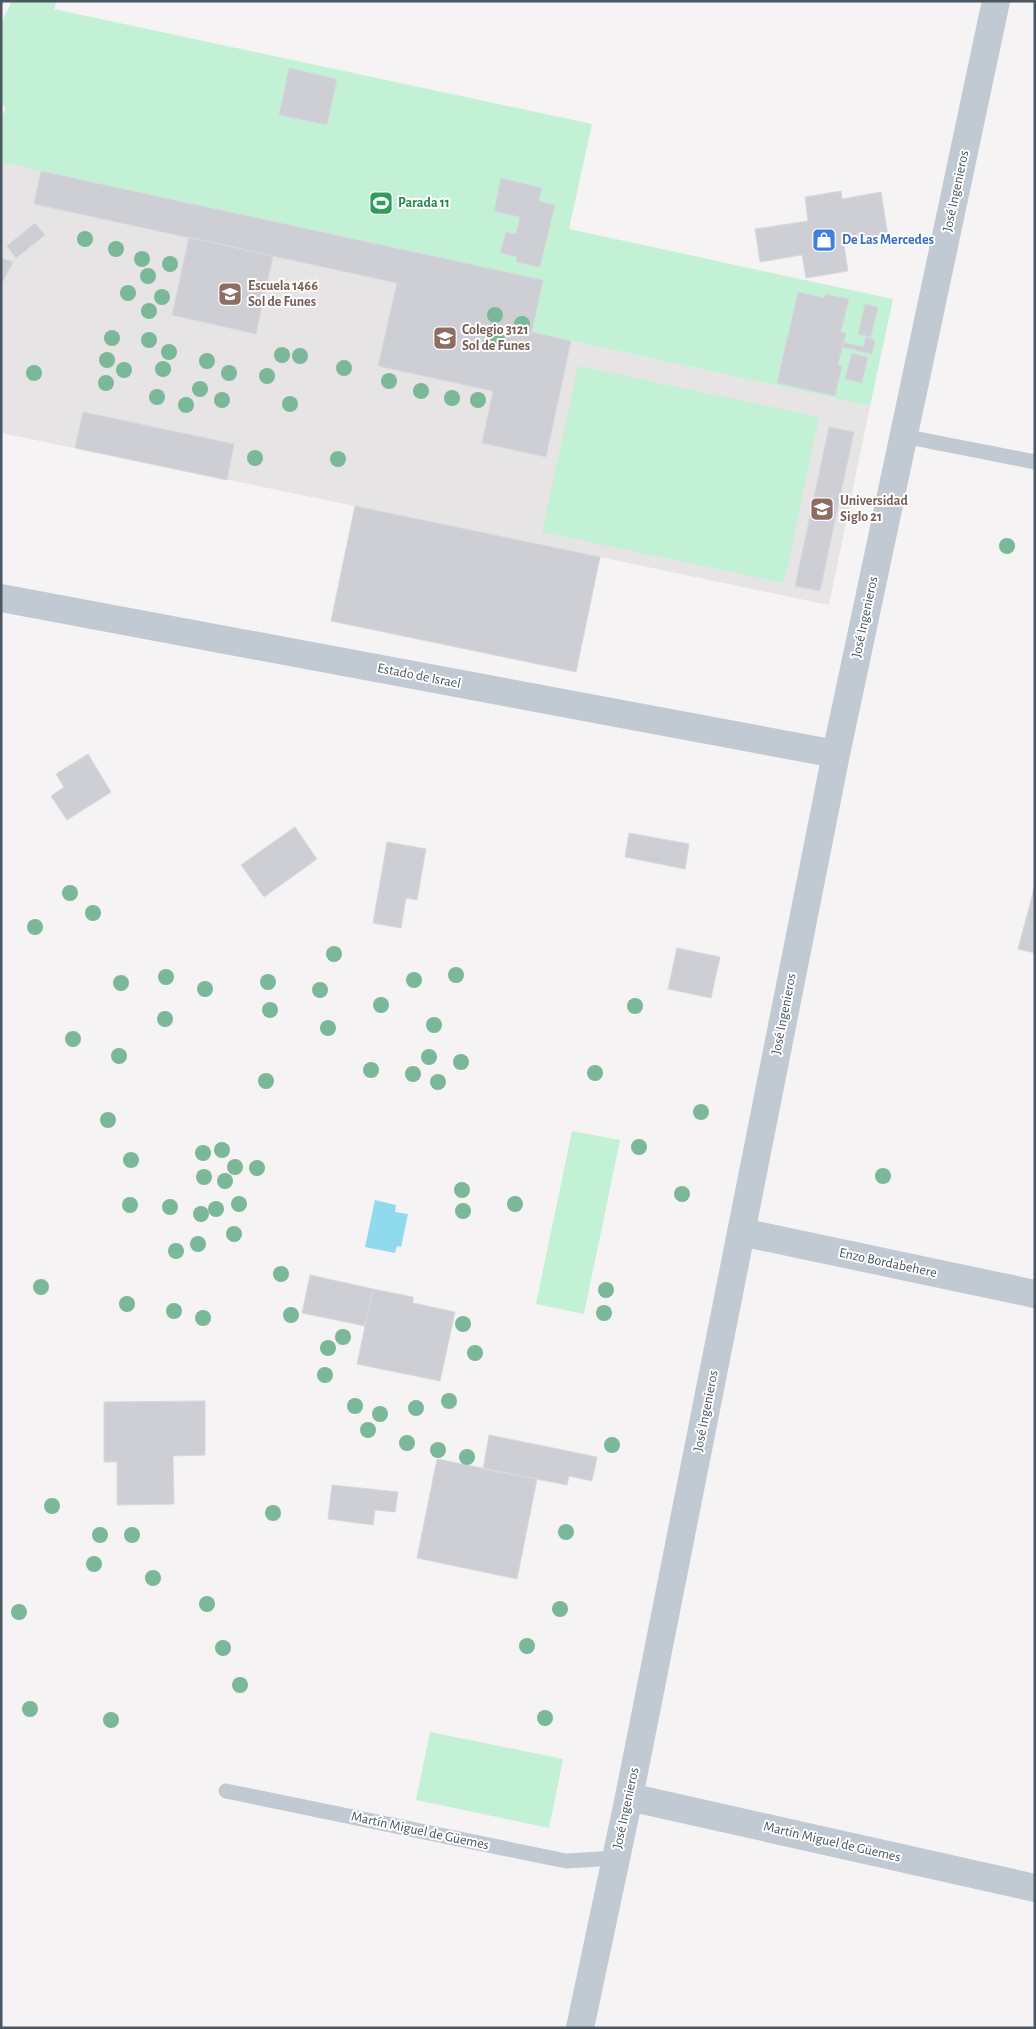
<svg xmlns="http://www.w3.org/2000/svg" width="1036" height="2029" font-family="'Alegreya Sans',sans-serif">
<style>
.education{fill:#e6e4e5}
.green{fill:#c3f1d5}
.water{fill:#90daee}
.building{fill:#cdcfd5;stroke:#d7d9de}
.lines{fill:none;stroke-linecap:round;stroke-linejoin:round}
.lane{stroke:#c1cad2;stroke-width:15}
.street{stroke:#c1cad2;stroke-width:28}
.tree{fill:#7bb799}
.labels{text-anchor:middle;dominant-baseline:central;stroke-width:4;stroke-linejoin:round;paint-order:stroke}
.street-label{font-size:14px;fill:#4a5661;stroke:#fff}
.leisure-label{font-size:14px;font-weight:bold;fill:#27864d;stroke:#fff;text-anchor:start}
.shop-label{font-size:14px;font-weight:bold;fill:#366cbe;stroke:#fff;text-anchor:start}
.education-label{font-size:14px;font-weight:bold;fill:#785e54;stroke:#fff;text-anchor:start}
</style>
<rect width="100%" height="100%" fill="#f5f3f3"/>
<path class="education" d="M1,162L543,280L532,332L870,406L829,605L600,557L576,672L331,621L355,506L1,433Z"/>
<path class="green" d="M12,1H57L54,9L592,124L569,229L893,299L870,406L532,332L543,280L1,162V118L6,107L1,105V23Z
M578,366L819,417L784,583L542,532Z
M572,1131L620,1140L584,1314L536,1304Z
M430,1732L563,1759L549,1828L416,1800Z"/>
<path class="water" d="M375,1200L396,1205L395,1212L408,1214L401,1247L397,1246L395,1253L365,1247Z"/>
<path class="building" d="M289,68L337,79L327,125L279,115Z
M41,171L543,280L532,332L571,341L546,457L482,443L493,391L378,366L397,283L34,204Z
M501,178L542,188L539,201L555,205L540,267L516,262L517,257L500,253L506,232L516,234L520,217L494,211Z
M841,191L842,199L881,192L888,236L844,244L848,271L806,278L802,255L760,262L755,229L808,221L805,197Z
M35,223L45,235L16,258L7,246Z
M189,237L273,256L256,334L172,315Z
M1,258L13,262L1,285Z
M798,292L824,298L826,294L849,299L841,332L846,333L838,365L842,366L835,396L777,383Z
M865,304L878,307L871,337L858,334Z
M866,337L875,340L872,354L842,347L843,342L863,347Z
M852,353L868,357L862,383L845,379Z
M83,412L234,444L227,480L75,448Z
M829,427L854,432L820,591L795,586Z
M355,506L600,557L576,672L331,621Z
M88,754L111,792L67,820L51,796L64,787L56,774Z
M295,827L317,859L264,897L241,865Z
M629,833L689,844L685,869L625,857Z
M387,842L426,849L417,900L406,898L401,928L373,923Z
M1034,887H1035V905L1030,904Z
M1030,904L1035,905V953L1018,949Z
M677,948L720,957L711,998L668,989Z
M310,1275L373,1289L365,1326L302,1313Z
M373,1289L413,1297V1303L455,1312L440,1381L357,1364Z
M205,1401V1455L173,1456L174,1504L117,1505V1462H104V1402Z
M489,1435L597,1457L592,1481L569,1476L567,1485L483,1469Z
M437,1459L537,1479L517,1579L417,1558Z
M332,1485L398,1492L395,1512L375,1510L373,1525L328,1519Z"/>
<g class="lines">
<path class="lane" d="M903,436L1035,462
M226,1791L566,1861L616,1858"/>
<path class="street" d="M1,598L836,754
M741,1232L1035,1294
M629,1797L1035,1888
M580,2028L629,1797L836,754L996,1"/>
</g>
<g class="tree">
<circle cx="85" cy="239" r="8"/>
<circle cx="116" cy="249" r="8"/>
<circle cx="142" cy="259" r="8"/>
<circle cx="170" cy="264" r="8"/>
<circle cx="148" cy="276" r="8"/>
<circle cx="128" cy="293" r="8"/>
<circle cx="162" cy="297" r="8"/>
<circle cx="149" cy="311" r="8"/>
<circle cx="495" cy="315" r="8"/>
<circle cx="522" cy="324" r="8"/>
<circle cx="497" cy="336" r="8"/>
<circle cx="112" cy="338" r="8"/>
<circle cx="149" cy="340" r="8"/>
<circle cx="169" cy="352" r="8"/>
<circle cx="282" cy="355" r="8"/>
<circle cx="300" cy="356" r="8"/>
<circle cx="107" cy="360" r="8"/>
<circle cx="207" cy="361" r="8"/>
<circle cx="344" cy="368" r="8"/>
<circle cx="163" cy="369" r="8"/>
<circle cx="124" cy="370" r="8"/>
<circle cx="34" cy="373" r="8"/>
<circle cx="229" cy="373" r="8"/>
<circle cx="267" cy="376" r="8"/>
<circle cx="389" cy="381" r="8"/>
<circle cx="106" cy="383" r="8"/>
<circle cx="200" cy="389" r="8"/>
<circle cx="421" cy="391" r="8"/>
<circle cx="157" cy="397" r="8"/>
<circle cx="452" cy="398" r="8"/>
<circle cx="222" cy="400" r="8"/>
<circle cx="478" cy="400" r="8"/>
<circle cx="290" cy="404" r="8"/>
<circle cx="186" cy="405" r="8"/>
<circle cx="255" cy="458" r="8"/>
<circle cx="338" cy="459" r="8"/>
<circle cx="1007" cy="546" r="8"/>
<circle cx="70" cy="893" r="8"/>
<circle cx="93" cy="913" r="8"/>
<circle cx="35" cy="927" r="8"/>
<circle cx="334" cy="954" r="8"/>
<circle cx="456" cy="975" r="8"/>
<circle cx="166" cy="977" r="8"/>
<circle cx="414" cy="980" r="8"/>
<circle cx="268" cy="982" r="8"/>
<circle cx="121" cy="983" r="8"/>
<circle cx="205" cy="989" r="8"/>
<circle cx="320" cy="990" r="8"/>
<circle cx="381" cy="1005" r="8"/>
<circle cx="635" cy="1006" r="8"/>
<circle cx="270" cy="1010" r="8"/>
<circle cx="165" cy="1019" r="8"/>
<circle cx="434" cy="1025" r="8"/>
<circle cx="328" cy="1028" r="8"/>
<circle cx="73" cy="1039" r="8"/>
<circle cx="119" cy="1056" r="8"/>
<circle cx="429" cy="1057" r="8"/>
<circle cx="461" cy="1062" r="8"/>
<circle cx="371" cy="1070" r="8"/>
<circle cx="595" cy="1073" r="8"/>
<circle cx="413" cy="1074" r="8"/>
<circle cx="266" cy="1081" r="8"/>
<circle cx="438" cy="1082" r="8"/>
<circle cx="701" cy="1112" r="8"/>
<circle cx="108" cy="1120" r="8"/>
<circle cx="639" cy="1147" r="8"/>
<circle cx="222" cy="1150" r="8"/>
<circle cx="203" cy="1153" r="8"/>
<circle cx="131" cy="1160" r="8"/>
<circle cx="235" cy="1167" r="8"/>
<circle cx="257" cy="1168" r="8"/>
<circle cx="883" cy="1176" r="8"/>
<circle cx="204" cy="1177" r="8"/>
<circle cx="225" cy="1181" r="8"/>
<circle cx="462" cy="1190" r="8"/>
<circle cx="682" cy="1194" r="8"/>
<circle cx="239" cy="1204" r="8"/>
<circle cx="515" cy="1204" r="8"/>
<circle cx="130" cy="1205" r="8"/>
<circle cx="170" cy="1207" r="8"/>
<circle cx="216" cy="1209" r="8"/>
<circle cx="463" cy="1211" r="8"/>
<circle cx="201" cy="1214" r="8"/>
<circle cx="234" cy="1234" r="8"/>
<circle cx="198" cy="1244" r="8"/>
<circle cx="176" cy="1251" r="8"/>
<circle cx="281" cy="1274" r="8"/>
<circle cx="41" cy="1287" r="8"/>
<circle cx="606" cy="1290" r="8"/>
<circle cx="127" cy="1304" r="8"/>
<circle cx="174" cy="1311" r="8"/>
<circle cx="604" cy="1313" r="8"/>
<circle cx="291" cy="1315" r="8"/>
<circle cx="203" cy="1318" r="8"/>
<circle cx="463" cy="1324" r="8"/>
<circle cx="343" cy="1337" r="8"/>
<circle cx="328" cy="1348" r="8"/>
<circle cx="475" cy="1353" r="8"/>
<circle cx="325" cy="1375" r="8"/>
<circle cx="449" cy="1401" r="8"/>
<circle cx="355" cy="1406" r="8"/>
<circle cx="416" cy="1408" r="8"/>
<circle cx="380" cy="1414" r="8"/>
<circle cx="368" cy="1430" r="8"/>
<circle cx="407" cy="1443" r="8"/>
<circle cx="612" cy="1445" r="8"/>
<circle cx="438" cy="1450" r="8"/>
<circle cx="467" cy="1457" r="8"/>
<circle cx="52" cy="1506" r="8"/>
<circle cx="273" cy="1513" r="8"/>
<circle cx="566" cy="1532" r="8"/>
<circle cx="100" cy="1535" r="8"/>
<circle cx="132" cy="1535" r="8"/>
<circle cx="94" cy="1564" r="8"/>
<circle cx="153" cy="1578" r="8"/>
<circle cx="207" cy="1604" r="8"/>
<circle cx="560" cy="1609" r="8"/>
<circle cx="19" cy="1612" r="8"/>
<circle cx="527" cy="1646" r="8"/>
<circle cx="223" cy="1648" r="8"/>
<circle cx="240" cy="1685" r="8"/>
<circle cx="30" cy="1709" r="8"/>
<circle cx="545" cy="1718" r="8"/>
<circle cx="111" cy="1720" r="8"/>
</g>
<defs>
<g id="stadium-square" transform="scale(1.25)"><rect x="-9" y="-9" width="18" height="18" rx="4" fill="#2e9e5b" stroke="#fff"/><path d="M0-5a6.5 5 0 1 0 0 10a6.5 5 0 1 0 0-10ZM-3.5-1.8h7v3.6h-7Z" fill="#fff"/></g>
<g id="shop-square" transform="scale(1.25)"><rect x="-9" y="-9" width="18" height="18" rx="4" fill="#3f7fe0" stroke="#fff"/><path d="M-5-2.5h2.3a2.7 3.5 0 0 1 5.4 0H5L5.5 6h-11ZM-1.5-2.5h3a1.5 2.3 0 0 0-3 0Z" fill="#fff"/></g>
<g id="school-square" transform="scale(1.25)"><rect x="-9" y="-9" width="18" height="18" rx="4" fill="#8d6e63" stroke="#fff"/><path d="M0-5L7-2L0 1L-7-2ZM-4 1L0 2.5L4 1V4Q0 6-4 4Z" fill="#fff"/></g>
<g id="university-square" transform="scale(1.25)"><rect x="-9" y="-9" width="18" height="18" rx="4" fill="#8d6e63" stroke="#fff"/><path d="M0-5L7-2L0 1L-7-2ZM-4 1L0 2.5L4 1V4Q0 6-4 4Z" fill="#fff"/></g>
</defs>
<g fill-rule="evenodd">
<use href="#stadium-square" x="381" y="203"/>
<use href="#shop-square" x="824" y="240"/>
<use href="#school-square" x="230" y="294"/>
<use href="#school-square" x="445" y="338"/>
<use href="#university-square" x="822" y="509"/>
</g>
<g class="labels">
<g class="street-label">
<text transform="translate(956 191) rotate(-78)">José Ingenieros</text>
<text transform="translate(865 617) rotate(-78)">José Ingenieros</text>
<text transform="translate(419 676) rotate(11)">Estado de Israel</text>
<text transform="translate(784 1014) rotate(-79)">José Ingenieros</text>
<text transform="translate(888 1263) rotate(12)">Enzo Bordabehere</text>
<text transform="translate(706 1411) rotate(-79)">José Ingenieros</text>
<text transform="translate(626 1808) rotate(-78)">José Ingenieros</text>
<text transform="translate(420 1831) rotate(12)">Martín Miguel de Güemes</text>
<text transform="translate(832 1842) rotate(13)">Martín Miguel de Güemes</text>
</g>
<g class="leisure-label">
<text x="398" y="203">Parada 11</text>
</g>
<g class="shop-label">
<text x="842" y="240">De Las Mercedes</text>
</g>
<g class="education-label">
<text x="248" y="286">Escuela 1466<tspan x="248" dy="16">Sol de Funes</tspan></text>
<text x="462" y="330">Colegio 3121<tspan x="462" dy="16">Sol de Funes</tspan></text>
<text x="840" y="501">Universidad<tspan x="840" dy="16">Siglo 21</tspan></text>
</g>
</g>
<rect width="1036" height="2029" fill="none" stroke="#4a5661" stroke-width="5"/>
</svg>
